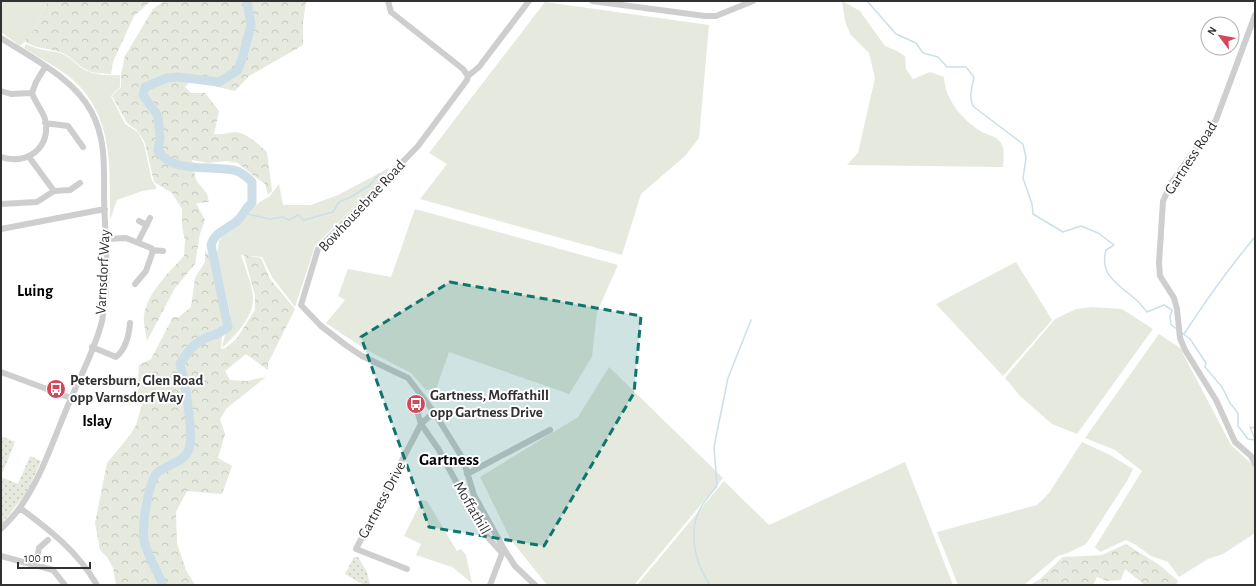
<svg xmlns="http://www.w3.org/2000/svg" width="1256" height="586" font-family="'Alegreya Sans',sans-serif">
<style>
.grass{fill:#e5e9de}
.forest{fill:url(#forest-crowns)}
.park{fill:url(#park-dots)}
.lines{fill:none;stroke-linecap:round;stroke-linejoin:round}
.stream{stroke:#ccdfe8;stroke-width:1.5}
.river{stroke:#ccdfe8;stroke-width:9}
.minor{stroke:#cecece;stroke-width:6}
.marked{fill:#0f766e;fill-opacity:0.2;stroke:#0f766e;stroke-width:3;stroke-dasharray:8 5;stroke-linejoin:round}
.labels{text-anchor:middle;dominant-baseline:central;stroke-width:4;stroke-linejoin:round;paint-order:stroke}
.street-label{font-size:15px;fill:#313131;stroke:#fff}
.poi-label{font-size:15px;font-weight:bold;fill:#313131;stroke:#fff;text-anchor:start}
.neighbourhood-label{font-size:16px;font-weight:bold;fill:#000;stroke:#fff}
.quarter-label{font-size:17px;font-weight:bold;fill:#000;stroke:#fff}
</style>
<defs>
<pattern id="forest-crowns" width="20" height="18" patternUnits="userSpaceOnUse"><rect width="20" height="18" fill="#e5e9de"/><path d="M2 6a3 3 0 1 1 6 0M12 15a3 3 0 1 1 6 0" fill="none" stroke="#c5c8bf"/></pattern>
<pattern id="park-dots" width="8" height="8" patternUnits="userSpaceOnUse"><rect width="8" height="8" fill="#e5e9de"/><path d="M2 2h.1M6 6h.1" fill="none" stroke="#c5c8bf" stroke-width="1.8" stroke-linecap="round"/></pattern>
</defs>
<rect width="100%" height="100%" fill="#fff"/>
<path class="grass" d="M1,1H48L30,37L20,46L1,32Z
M842,1L860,11L885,46L897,51L905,56L906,69L913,79L930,72L944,77C945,100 963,121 982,132C990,136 998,136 1002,145C1005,151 1003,161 1003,167L847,165L858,153L875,78L869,53L850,34L845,21Z
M545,2L709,25L699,138L685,156L641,194L622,255L420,199L447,164L429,153Z
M26,44C38,50 48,50 60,53C69,56 74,62 80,67C91,75 107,76 120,75V87L111,96L125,124L138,132L144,144L152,181L156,186V189L142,191L117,200L110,220C110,169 114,115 71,78C57,67 40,58 24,48Z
M389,168L387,174L315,246L295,307L272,277L262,257L241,255C245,268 252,283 253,297C254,317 236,335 222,348L230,313L217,254L219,241L225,233L233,229L250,210L261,201L269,197L279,184L283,205H311L338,195Z
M415,209L618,265L597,312L592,357L569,394L449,352L436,389L426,390L411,373L363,348L326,323L345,300L338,296L348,269L391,277Z
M1016,262L1052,320L1003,376L936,304Z
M1092,307L1122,309L1153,329L1077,434L1052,424L1020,396L1005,378L1055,319L1076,309Z
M1159,334L1180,348L1231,445L1255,467V533L1223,554L1208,559L1179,577L1168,562L1151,556L1136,545L1126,540L1100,552L1095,547L1142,471L1115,450L1085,438Z
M609,367L723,478L634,585H547L511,540L480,477L578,417Z
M1082,442L1110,455L1133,469L1127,481L1086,544L1068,553L1058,556L1024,585H958L937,532L1037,505L1049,493Z
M905,462L953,585H637L724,481L769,525Z
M422,500L427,501L457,551L461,549L466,555L472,583L452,567L416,555L421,544L404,536Z"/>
<path class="forest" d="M48,1H151L134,16L113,62L111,74C104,73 95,74 89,71C78,67 72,56 60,52C48,48 35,49 24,41L30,37Z
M164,1H306L303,23V45L249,76L235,91L201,83H189L185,87L191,93H205L219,111L214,134C222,135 226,133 234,132C246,132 258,144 267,152L272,191L268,195L265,184L255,177L238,163L226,161L208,163L192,160L196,180L207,194L209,202L196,203L205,220L200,234L195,264L175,288L147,341C146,333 143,323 144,316C146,294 170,271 184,256L185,240L182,227V209L172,193L154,182L145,143L138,131L127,123L112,96L121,87V74L125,56L153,9Z
M205,251L220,266L228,316L222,337L221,349L226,348L237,338L255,310V296L244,255L261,258L270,279L295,309L268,363V370L246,354L225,371L230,380L247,381L266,377L227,408L220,419L225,434L218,458L232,466L222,494L187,491L176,512L177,543L186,570L195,585H116L113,568L107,557L100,550L95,523L107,463L130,435L136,425L142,404L137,397L139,365L151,359L173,317H179L191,307L195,278L205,262Z
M1126,544L1161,566L1178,581L1176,585H1145L1125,569L1121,580L1107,581L1097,577L1093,585H1030L1039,580L1063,557L1102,555Z"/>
<path class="park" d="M1,436L15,442L1,476Z
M30,456L41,461L27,492L1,525V477L18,484Z
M354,557H358L367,572L370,585H364L345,574Z"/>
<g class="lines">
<path class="stream" d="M867,1L896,34L916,43L923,53L938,57L947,67H966L974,77C972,87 968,99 974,107L1023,144L1026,158L1023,178L1032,204L1033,214L1063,232L1081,226L1098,233L1114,245L1106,250C1099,275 1118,284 1134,298C1139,302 1143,307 1147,312L1164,305L1172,310L1170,317L1171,325L1177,329
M242,213L270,219L283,217L289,220L298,215L304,220L333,212L339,202L351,197L370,185L379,174
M1182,333L1190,339L1206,363L1205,367L1222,387L1230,403L1238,413V426L1248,439L1255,440
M1184,334C1206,300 1229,268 1255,237
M1255,428L1250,427L1255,439
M710,585C696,565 688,534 699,511C703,502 711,494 717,486L714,447L728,378L751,320"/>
<path class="river" d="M163,585C158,573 146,552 144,540C142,526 148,481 158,472C168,464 184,463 189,449C194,434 185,381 180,364C187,352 194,343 208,337C216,334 221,333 228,327L211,245C215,231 229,229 238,220C244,214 245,208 252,203V182C248,178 242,173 237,171C213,164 172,175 158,150L160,138L158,116L143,95L145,87L167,78L178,77L219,82L238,70L243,56L251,25L247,1"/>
<path class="minor" d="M388,1L391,12L463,69L468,76L467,80L418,146L318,249L301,305L321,326L347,346L362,356L408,378L434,412L463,459L474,495L504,549L515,566L535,585
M592,1L705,16H716L753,1
M1255,15L1216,120L1172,182L1163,201L1159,263L1160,276L1174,298L1177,309L1180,338L1185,350L1216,400L1235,442L1251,456L1255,464
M1,38C32,58 73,78 91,111C106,138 104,167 104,197C105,238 110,280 102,321C96,346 83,371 73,394C56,431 44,473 21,506C15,515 8,522 1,529
M468,76L479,67L529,1
M1,91L11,94L32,93
M45,123L68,126L83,147
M1,157C27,166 52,147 45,119C42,110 35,102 32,93L36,82L45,67
M29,157L54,191
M54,191L70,190L80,183
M1,204L37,202L54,191
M139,221L147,225
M1,229L105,209
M107,239L126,238L151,248L153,251L146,271L135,284
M138,242L150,218
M152,250L163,251
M92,347L116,357C126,349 129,336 130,323
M1,372L71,398
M422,397L418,414L421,424L439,450L483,532L502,553
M467,474L550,430
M20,508C50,530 78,552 97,585
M1,556L53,570L65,585
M36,566L39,548L48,540
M407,569L356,549L421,424L434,412
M490,585L503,551"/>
</g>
<path class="marked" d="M450,282L641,316L634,393L544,546L429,527L361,337Z"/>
<defs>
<g id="bus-disc" transform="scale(1)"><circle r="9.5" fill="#d4475b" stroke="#fff"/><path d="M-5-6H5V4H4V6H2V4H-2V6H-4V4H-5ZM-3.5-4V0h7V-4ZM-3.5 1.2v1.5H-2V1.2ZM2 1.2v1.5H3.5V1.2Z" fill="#fff"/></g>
</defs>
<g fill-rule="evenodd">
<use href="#bus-disc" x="56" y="389"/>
<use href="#bus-disc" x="416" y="404"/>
</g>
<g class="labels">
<g class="street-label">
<text transform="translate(1191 158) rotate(-57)">Gartness Road</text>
<text transform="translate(362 206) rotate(-47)">Bowhousebrae Road</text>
<text transform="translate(103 272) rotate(-87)">Varnsdorf Way</text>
<text transform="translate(382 500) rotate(-62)">Gartness Drive</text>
<text transform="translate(472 508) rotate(60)">Moffathill</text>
</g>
<g class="poi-label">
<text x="70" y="380">Petersburn, Glen Road<tspan x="70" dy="17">opp Varnsdorf Way</tspan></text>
<text x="430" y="395">Gartness, Moffathill<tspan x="430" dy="17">opp Gartness Drive</tspan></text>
</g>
<g class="neighbourhood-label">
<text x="35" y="291">Luing</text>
<text x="97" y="421">Islay</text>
</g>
<g class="quarter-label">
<text x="449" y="459">Gartness</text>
</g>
</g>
<rect width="1256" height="586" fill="none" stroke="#313131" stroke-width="4"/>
<g transform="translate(1220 36) rotate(302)"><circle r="19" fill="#ffffff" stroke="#adadad"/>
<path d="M0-3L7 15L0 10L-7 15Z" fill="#d4475b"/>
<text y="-6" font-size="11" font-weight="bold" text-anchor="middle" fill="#313131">N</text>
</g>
<path d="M18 562v6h72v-6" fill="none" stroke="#313131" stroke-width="2"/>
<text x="24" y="562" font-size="12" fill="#313131" stroke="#ffffff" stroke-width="3" paint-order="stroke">100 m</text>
</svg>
